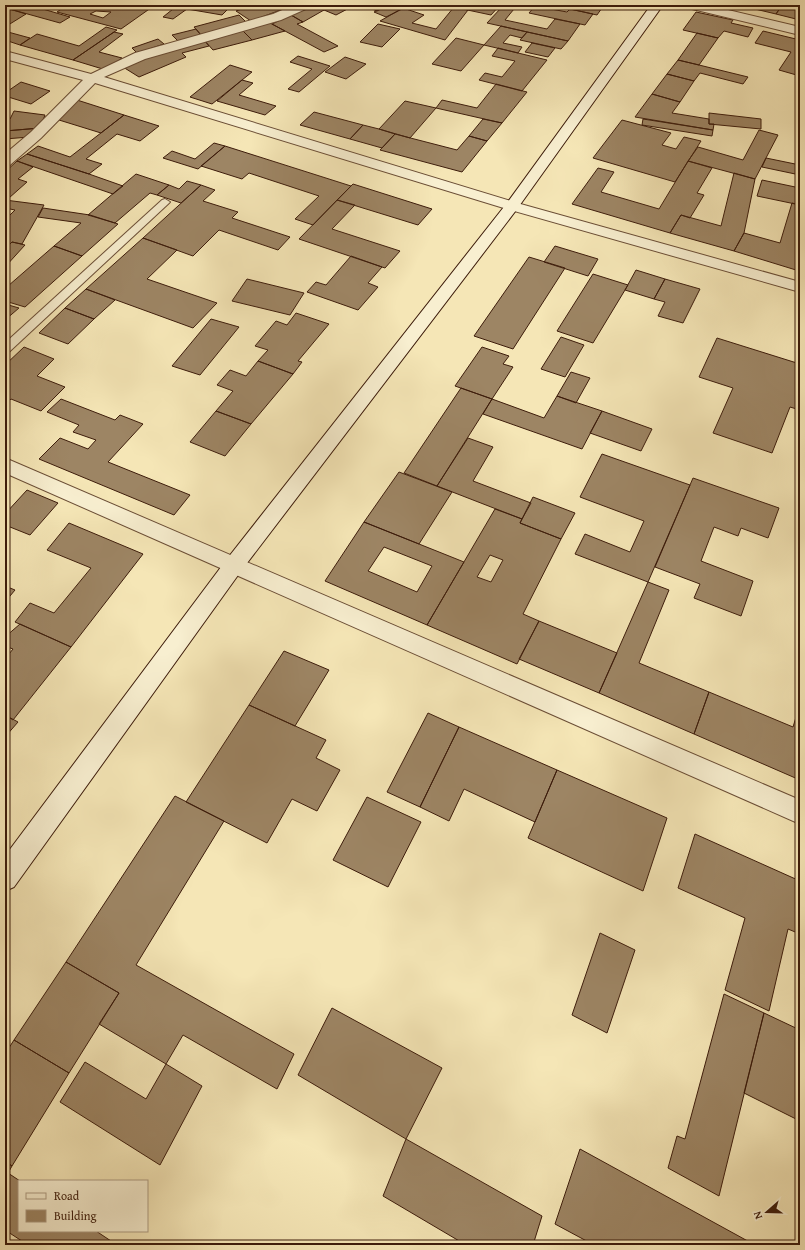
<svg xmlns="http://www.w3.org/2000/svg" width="805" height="1250" font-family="'Gentium Book Plus',serif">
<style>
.building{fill:#9d8564;stroke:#3d1c0b;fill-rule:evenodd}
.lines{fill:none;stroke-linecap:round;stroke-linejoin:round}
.service-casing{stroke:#6b4e36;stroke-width:2}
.minor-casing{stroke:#6b4e36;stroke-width:2}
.secondary-casing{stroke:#3d1c0b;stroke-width:2}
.service{fill:#f8efd0;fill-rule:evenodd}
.minor{fill:#f8efd0;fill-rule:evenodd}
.secondary{fill:#f8efd0;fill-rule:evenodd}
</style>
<rect width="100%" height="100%" fill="#f5e6b6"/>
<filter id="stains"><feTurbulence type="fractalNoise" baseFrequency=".005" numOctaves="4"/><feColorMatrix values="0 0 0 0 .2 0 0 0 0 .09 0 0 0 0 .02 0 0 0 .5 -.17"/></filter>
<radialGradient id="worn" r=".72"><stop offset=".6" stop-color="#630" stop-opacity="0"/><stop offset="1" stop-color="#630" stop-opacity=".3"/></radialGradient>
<path class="building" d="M12,5H39L36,7L70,17L60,23L6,8Z
M67,5H155L121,29L57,12ZM96,11L111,12L103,18L90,14Z
M178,5H203L228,9L222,15L187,9L173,19L163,17Z
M254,5H280L286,8L251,21L236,11Z
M312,5H355L336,15Z
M312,5L324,10L303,22L291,15Z
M362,5H389L377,11Z
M389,5H410L386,17L374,12Z
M444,5H500L491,15Z
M565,5H604L597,15L570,9L572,7Z
M738,5H782L776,14Z
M792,5H800V20L776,14L781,7L789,9Z
M535,6L567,12L570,9L593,14L585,25L529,13Z
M454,7L468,10L445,40L380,21L403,8L424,15L412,23L436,29Z
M502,7L514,9L505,20L547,29L555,19L580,24L568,41L487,23Z
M6,8L26,14L5,27Z
M696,12L733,20L731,23L753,28L748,37L724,31L718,38L683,30Z
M239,15L247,23L201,35L194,27Z
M291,15L303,22L297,24L338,46L324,52L272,24Z
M270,23L285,31L252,40L242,30Z
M378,24L400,29L382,47L360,42Z
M501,26L527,32L522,38L510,35L503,43L522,47L518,53L484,45Z
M106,27L117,30L73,60L20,45L37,34L79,46Z
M196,29L201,35L178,41L172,35Z
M242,30L252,40L213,50L204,40Z
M763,31L800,40V76L779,70L791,52L755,43Z
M8,32L30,38L20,45L5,40V34Z
M114,32L123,34L99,52L122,58L106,70L73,60Z
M527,32L568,41L561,49L520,40Z
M697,33L718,38L699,65L678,60Z
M456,38L484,45L461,71L432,64Z
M158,39L164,44L137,53L132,48Z
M204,40L209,46L182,53L186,57L139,77L123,67L161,51Z
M532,43L555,48L548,57L525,52Z
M498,48L518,53L547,60L522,91L479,80L485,73L502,77L515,61L492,56Z
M298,56L330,66L299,92L288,89L312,69L290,62Z
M345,57L366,64L346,79L325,72Z
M678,60L699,65L748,77L743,84L700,73L694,81L667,74Z
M230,65L252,72L212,104L190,97Z
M667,74L694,81L680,102L652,94Z
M242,80L253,83L239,95L276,106L265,115L217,101Z
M21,82L50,91L31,104L5,96V93Z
M496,84L527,92L502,123L436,108L442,100L477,108Z
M652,94L680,102L672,113L709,119V124H714L713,130L635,117Z
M77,100L124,115L101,133L59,120Z
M405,101L436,108L410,138L379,129Z
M14,111L45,115L40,128L5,131V119H10Z
M314,112L363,125L350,139L300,125Z
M709,113L761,119V129L709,124Z
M124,115L159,126L140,141L117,134L86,159L102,164L89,174L27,154L38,146L70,157Z
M483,119L502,123L487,141L469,136Z
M643,119L713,130L712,136L642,125Z
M622,120L671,133L662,145L676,149L684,137L701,141L675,182L593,158Z
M363,125L379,129L395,134L382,148L350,139Z
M40,128L29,137L5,139V131Z
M759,130L778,135L755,179L688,161L698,147L743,160Z
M395,134L457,150L469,136L487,141L462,172L380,150Z
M214,143L225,146L198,169L163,158L172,151L195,159Z
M225,146L351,186L313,225L295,219L319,196L249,173L242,179L201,166Z
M27,154L89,174L123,186L113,194L17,161Z
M766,158L800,165V175L762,167Z
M17,161L33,167L18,179L27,182L9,198L5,197V172Z
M688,161L712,168L697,193L704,195L690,218L681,215L670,233L572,204L598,168L614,172L601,192L659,209Z
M734,173L755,179L744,233L734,251L670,233L681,215L721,226Z
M136,174L169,185L157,195L150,193L115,223L88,215Z
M762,180L800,188V187V205L757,196Z
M187,181L201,185L181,203L157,195L169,185L179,189Z
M353,184L432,209L418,225L337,200Z
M201,185L215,190L203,201L238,212L232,218L290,237L278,250L219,230L193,256L143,238Z
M5,200L44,205L22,244L12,242L9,245L5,244V220L15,210L5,208Z
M337,200L355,205L332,229L400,251L385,268L299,239Z
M792,203L800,205V261L796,270L734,251L744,233L780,243Z
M43,208L90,215L118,224L82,256L54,246L81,223L38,217Z
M143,238L177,250L147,279L217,303L193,328L86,289Z
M12,242L25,245L5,267V249Z
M54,246L82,256L25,307L5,301V285L8,286Z
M555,246L598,259L588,276L544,262Z
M351,256L382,267L368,283L378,287L358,310L307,292L316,282L326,285Z
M529,257L565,268L513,349L474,336Z
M636,270L665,279L654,299L625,290Z
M593,274L628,285L593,343L557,331Z
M247,279L304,293L290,315L232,301Z
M665,279L700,289L683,323L658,316L665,302L654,299Z
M86,289L115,300L94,319L65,308Z
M5,304L19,308L5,320Z
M65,308L94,319L68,344L39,333Z
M296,313L329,324L298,361L302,362L293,374L258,361L268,350L255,346L276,321L287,325Z
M211,319L239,327L200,375L172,366Z
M561,337L584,345L565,377L541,369Z
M717,338L800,364V410L790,407L772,453L713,433L733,388L699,377Z
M24,347L54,359L37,376L65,387L41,411L11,399L5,405V365Z
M482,347L509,356L503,364L513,367L492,399L455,386Z
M258,361L293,374L251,424L216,411L233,391L217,385L230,370L246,376Z
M571,372L590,378L576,403L557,396Z
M461,388L492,399L437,486L404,473Z
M557,396L602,411L582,449L483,414L492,399L544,418Z
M61,399L115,420L120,415L143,424L108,462L190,495L174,515L39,459L60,438L88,449L96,440L73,432L79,425L47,412Z
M216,411L251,424L225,456L190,442Z
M602,411L652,429L641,451L590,433Z
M468,438L493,447L473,481L531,503L522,519L437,486Z
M602,454L690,485L648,582L575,554L585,534L630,552L644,521L580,497Z
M399,472L452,492L419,544L364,522Z
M693,478L779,508L768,538L741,528L738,536L714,527L701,561L753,581L741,616L694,598L700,584L655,567Z
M27,490L58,503L30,535L5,525V514Z
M533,497L575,513L561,539L520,523Z
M495,509L522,519L520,523L561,539L523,614L539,621L517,664L427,625ZM490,555L503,560L491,582L477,577Z
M364,522L464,562L427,625L325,581ZM384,547L432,566L417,592L368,571Z
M69,523L143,554L71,647L15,622L30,603L54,613L91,568L47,550Z
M648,582L669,590L639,663L709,692L694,734L599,693Z
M5,586L15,590L5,602Z
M539,621L617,653L599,693L519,659Z
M20,624L71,647L13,720L5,715V659L13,649L5,646V637Z
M284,651L329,670L295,726L249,705Z
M709,692L793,727L800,704V780L694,734Z
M249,705L326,740L316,758L340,770L317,811L292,799L267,843L186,802Z
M428,713L459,727L420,807L387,792Z
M5,715L18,722L5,737Z
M459,727L557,770L535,822L464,789L449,821L420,807Z
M557,770L667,818L643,891L528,838Z
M175,796L224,821L136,965L294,1054L277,1089L183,1035L166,1064L99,1024L119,993L66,962Z
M367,797L421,822L388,887L333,860Z
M695,834L800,881V934L788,929L769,1011L725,990L745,918L678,888Z
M600,933L635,950L607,1033L572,1015Z
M66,962L119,993L69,1073L14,1040Z
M724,994L764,1013L719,1196L668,1168L677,1136L685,1139Z
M332,1008L442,1068L406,1139L298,1075Z
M764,1013L800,1030V1121L744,1093Z
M14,1040L69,1073L12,1166L5,1161V1054Z
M85,1062L146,1099L166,1064L202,1086L160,1165L60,1102Z
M406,1139L542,1216L533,1245H466L383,1196Z
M580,1149L755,1245H594L555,1224Z
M5,1161L12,1166L8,1173L20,1181L19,1231H96L117,1245H28L5,1230Z"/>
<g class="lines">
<g class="service-casing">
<path id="service" d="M165,199L170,202L168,204L9,352L5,353V343L162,200Z"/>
</g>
<g class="minor-casing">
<path id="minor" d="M294,5H310L308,8L281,20L145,59L104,77L517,203L800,282V292L507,209L95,83L41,138L10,165L5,166V154L31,132L83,80L5,59V51L91,74L135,53L273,14Z
M686,5H707L800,27V35L688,8Z
M5,458L800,800V824L5,473Z"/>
</g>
<g class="secondary-casing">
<path id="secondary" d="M651,5H663L517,209L241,571L14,887L5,891V856L227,559L507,203Z"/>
</g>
<use href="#service" class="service"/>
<use href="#minor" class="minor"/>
<use href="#secondary" class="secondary"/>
</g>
<rect width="805" height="1250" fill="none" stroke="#f5e6b6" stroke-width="20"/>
<rect x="6" y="6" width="793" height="1238" fill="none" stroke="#3d1c0b" stroke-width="2"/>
<rect x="10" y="10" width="785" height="1230" fill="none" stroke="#3d1c0b"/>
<rect x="18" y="1180" width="130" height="52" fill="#f8efd0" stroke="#ad9b81"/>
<rect x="26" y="1193" width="20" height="6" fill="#f8efd0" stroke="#ad9b81"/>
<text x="54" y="1200" font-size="12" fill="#3d1c0b">Road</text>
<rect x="26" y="1210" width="20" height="12" fill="#9d8564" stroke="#ad9b81"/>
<text x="54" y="1220" font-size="12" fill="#3d1c0b">Building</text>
<g transform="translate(767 1212) rotate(250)" stroke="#f8efd0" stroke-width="3" paint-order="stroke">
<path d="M0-3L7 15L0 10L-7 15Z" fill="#3d1c0b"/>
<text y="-6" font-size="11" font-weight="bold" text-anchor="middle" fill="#3d1c0b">N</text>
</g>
<rect width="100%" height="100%" filter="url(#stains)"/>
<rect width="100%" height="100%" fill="url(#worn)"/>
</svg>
